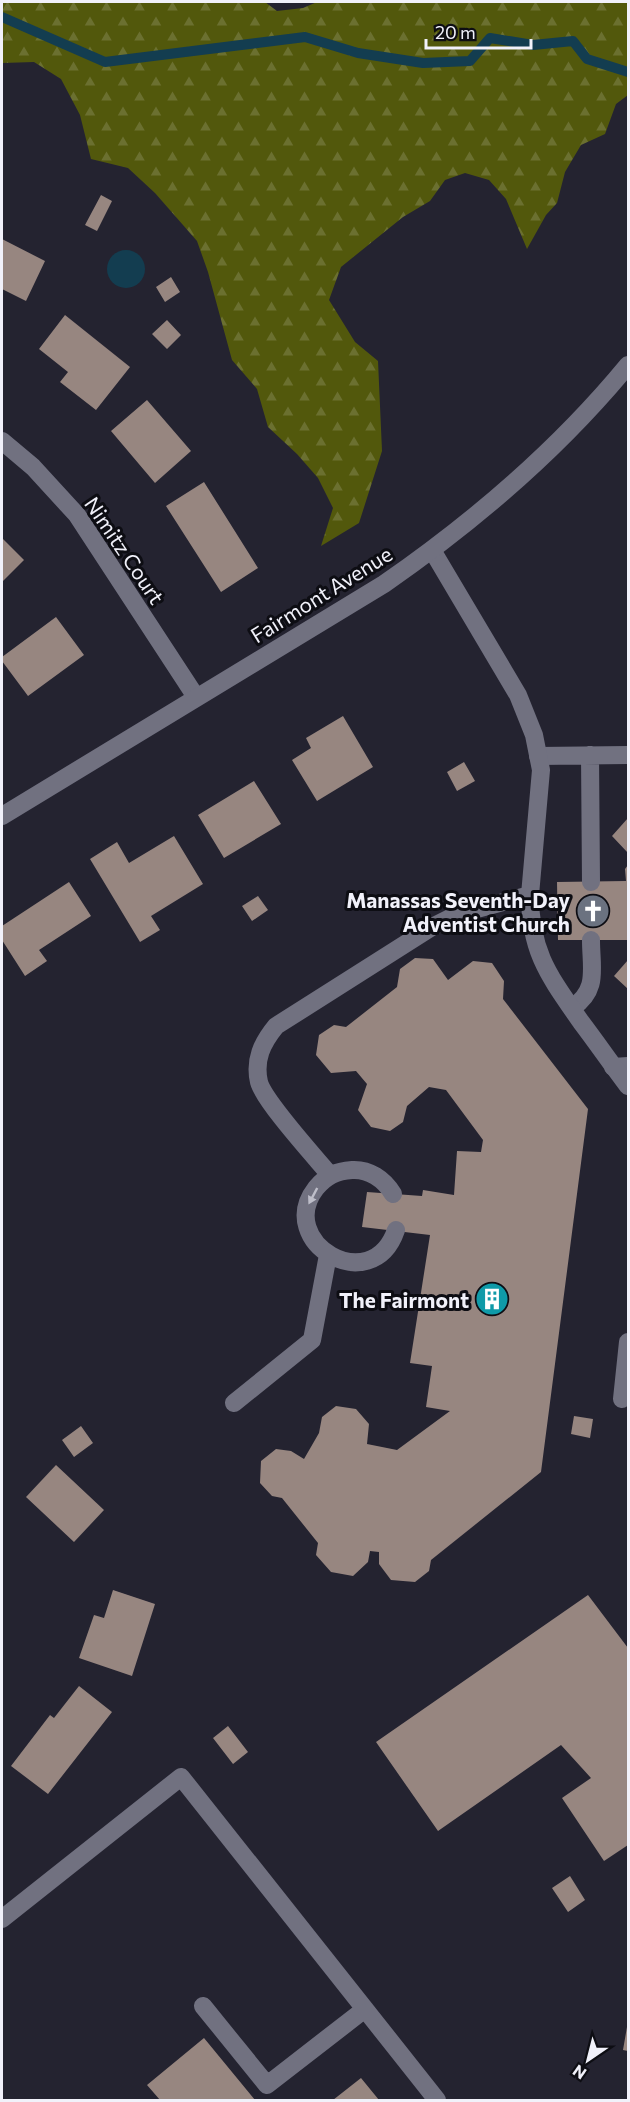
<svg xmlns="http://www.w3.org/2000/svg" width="630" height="2102" font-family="Commissioner,sans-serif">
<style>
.forest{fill:url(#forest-firs)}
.water{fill:#133d50}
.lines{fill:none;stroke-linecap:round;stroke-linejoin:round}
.stream{stroke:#133d50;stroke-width:10}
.building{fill:#978680}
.lane{stroke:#717180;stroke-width:18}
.street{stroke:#717180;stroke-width:18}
.secondary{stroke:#717180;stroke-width:18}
.oneway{fill:#bebec9}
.labels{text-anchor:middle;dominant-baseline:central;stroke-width:6;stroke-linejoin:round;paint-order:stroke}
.street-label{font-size:21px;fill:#f1f1fa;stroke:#0d0d13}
.poi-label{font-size:21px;font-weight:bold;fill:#f1f1fa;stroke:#0d0d13;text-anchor:end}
</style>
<defs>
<pattern id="forest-firs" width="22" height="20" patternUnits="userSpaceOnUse" patternTransform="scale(1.5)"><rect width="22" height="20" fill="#52580c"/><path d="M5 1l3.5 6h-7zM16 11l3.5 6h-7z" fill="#6b7030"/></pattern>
</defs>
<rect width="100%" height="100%" fill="#242330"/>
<path class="forest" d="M2,2H265L277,11L303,8L317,2H628V95L616,104L605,134L581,145L565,172L557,203L546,215L527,249L506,199L489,180L465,173L445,180L430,201L403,217L341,267L329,300L355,342L378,361L382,451L359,523L321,546L333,508L318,478L297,454L268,427L257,389L232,360L208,272L197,241L155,193L128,168L91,159L80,115L61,79L34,62L2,63Z"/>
<path class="water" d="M107 269a19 19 0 1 1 38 0a19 19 0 1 1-38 0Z"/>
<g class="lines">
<path class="stream" d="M2,17L105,62L305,37L358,53L423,63L470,61L490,38L533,45L573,41L587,59L628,72"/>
</g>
<path class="building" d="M101,195L112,201L97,231L85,225Z
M2,239L45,261L26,301L2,289Z
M171,277L180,292L165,302L156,287Z
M65,315L130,367L96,410L60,382L68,372L39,349Z
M167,320L181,335L167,349L152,334Z
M147,400L191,451L155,483L111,431Z
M204,482L258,568L221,592L166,506Z
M2,538L24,560L2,582Z
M56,617L84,655L28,696L2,661V657Z
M343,716L373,767L317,801L292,760L311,748L306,738Z
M464,762L475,781L457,791L447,772Z
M254,781L281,824L224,858L198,815Z
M628,818V853L612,836Z
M174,836L203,884L151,916L160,930L140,942L90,859L117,842L129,863Z
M628,865V940H558L557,882L626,881L625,869Z
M69,882L91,916L39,950L47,961L25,976L2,940V926Z
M258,896L268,910L252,921L242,906Z
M415,958L433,959L448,980L473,961L492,963L504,981L503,999L588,1109L541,1472L431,1560L429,1571L415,1582L391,1580L379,1564V1552L370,1551L368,1562L353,1576L331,1572L316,1555L318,1543L282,1498L272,1496L260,1483L261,1461L276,1449L291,1451L304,1459L319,1433L322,1417L336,1406L356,1409L369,1424L367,1444L397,1450L450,1411L426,1407L432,1366L410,1363L430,1235L362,1227L367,1192L422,1196L423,1190L454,1195L457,1151L481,1152L483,1140L446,1090L429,1087L407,1106L403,1122L390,1131L371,1127L358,1110L367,1084L356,1071L331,1073L316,1055L319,1035L334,1025L346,1027L397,987L400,969Z
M628,960V989L614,976Z
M574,1416L593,1419L590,1438L571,1434Z
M81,1426L93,1443L74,1457L62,1440Z
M56,1465L104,1510L74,1542L26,1497Z
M113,1590L155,1604L132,1676L79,1658L94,1615L104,1618Z
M588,1595L628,1648V1845L604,1861L562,1798L591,1778L561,1745L438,1831L376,1742Z
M79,1686L112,1712L48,1794L11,1766L50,1715L54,1718Z
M228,1726L248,1752L233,1764L213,1738Z
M570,1876L585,1900L568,1912L552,1888Z
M627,2027H628V2051L623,2050Z
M204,2038L255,2100H160L147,2085Z
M361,2078L379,2100H333Z"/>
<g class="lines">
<path class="lane" d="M590,755L591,882
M538,756L628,755
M572,1008C599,990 591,969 591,940
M613,1067L628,1066
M330,1175C315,1157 264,1101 259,1082C254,1060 262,1043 276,1026L432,927L458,914L530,895
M393,1194C384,1179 369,1169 352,1170C336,1171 326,1176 316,1188C274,1242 372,1300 396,1230
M622,1399L628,1342
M234,1403L312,1340L328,1255
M2,1919L181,1777L437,2100
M203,2006L267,2085L365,2009"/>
<path class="street" d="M2,441L33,467L77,515L196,697
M432,550L518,695L534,735L541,770L530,895C530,953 550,977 581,1022C597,1043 612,1065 628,1086"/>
<path class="secondary" d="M2,816L384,584C475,521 558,450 628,365"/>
</g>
<defs><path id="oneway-solid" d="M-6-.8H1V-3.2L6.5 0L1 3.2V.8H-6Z" transform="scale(1.5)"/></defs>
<use class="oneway" href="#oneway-solid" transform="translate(313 1196) rotate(118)"/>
<defs>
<g id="church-disc" transform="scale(1.725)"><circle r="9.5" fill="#6b7280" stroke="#0d0d13"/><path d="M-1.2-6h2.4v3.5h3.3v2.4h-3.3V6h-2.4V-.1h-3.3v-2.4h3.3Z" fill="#fff"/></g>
<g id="building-disc" transform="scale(1.725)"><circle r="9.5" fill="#0f9aa8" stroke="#0d0d13"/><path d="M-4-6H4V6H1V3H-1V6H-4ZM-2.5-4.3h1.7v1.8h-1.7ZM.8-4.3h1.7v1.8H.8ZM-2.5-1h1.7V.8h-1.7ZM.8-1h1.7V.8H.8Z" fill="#fff"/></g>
</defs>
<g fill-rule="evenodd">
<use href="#church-disc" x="593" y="911"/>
<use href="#building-disc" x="492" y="1299"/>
</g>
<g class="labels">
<g class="street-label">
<text transform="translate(125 550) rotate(56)">Nimitz Court</text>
<text transform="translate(321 594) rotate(-32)">Fairmont Avenue</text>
</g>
<g class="poi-label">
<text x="570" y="899">Manassas Seventh-Day<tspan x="570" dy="24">Adventist Church</tspan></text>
<text x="469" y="1299">The Fairmont</text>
</g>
</g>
<rect width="630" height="2102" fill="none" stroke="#f1f1fa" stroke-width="6"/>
<g transform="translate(588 2060) rotate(215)" stroke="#0d0d13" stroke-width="4.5" paint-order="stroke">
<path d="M0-4.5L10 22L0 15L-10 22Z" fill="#f1f1fa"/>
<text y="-9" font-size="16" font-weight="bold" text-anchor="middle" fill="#f1f1fa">N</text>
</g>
<path d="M426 39v9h105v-9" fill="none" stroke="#f1f1fa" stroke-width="3"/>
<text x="435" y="39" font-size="18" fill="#f1f1fa" stroke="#0d0d13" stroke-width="4.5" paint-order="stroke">20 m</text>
</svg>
